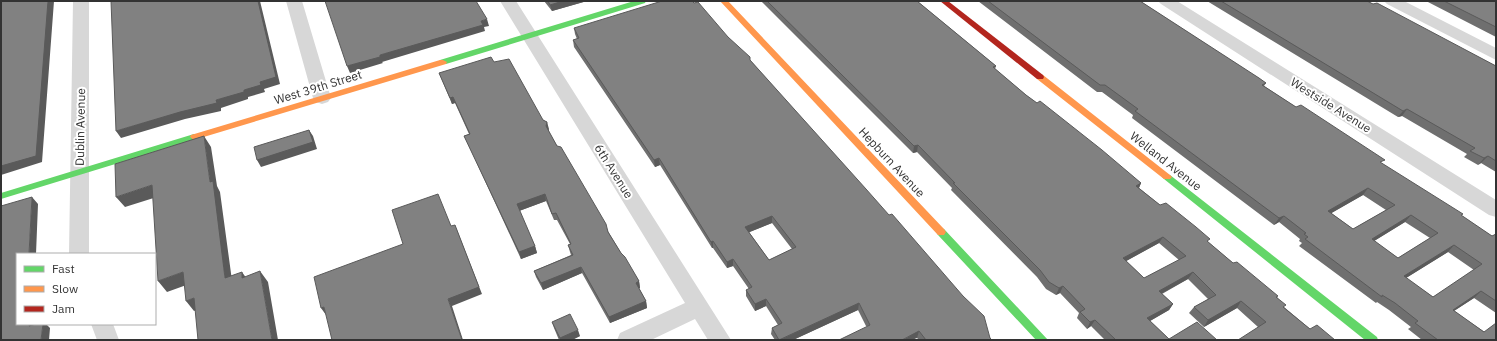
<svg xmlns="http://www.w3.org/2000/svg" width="1497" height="341" font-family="'IBM Plex Sans',sans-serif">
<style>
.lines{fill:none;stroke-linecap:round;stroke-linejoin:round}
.street{fill:#d7d7d7;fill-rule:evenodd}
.fast{fill:#63d668;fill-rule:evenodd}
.slow{fill:#ff974d;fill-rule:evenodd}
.jam{fill:#b3261e;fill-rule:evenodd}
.wall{fill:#6f6f6f;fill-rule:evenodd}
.shaded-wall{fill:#5a5a5a}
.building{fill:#818181;stroke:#5a5a5a;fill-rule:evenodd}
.labels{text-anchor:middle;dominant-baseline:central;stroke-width:4;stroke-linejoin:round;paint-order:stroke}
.street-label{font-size:12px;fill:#333;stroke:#fff}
</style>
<rect width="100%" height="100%" fill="#fff"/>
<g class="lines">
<path class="street" d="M73,1H89V254H69Z
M286,1H302L331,98L328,102L322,104L316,102L313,98Z
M500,1H516L731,340H708L695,319L651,340H617L620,333L685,303Z
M1158,1H1177L1496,200V217L1489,215L1161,4Z
M1384,1H1404L1496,48V60L1387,4Z
M91,324H113L119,340H97Z"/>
<path class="fast" d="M634,1H646L645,3L446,64H443L439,62L440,60Z
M194,134L198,137L197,139L1,199V193Z
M1167,174L1170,175L1377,337L1378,340H1365L1164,179L1162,177L1164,175Z
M941,228L944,229L1048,340H1036L938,235L936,232L938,229Z"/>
<path class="slow" d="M720,1H728L944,229L946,232L944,235H938Z
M440,60H443L447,62L446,64L197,139L194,140L190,137L191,135Z
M1040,74L1043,75L1170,175L1172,177L1170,179H1164L1037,79L1036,77L1037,75Z"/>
<path class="jam" d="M940,1H948L1043,75L1044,77L1043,79H1037Z"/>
</g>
<path class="wall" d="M544,1H587L552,11Z
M761,1H917L996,66L995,69L1026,95L1141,183L1139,188L1160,205L1208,242L1233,263L1277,297L1284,307L1310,329L1335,340L1258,327L1237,308L1204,327L1189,313L1194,307L1208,299L1188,279L1162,294L1173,304L1169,310L1150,321L1169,339L1217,340H1105L1091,326L1087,329L1077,318L1079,313L1060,293L1056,295L1046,289L1037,277L951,190L952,188L917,152L913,153ZM1159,243L1179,260L1144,278L1126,261Z
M978,1H1140L1266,83L1264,86L1492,236L1496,234V313L1474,298L1454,311L1496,340H1422L1408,329L1411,327L1389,310L1377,302L1376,303L1299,246L1302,243L1299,241L1300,239L1279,222L1274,225L1132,118L1133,115L1102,92H1097ZM1363,195L1386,210L1353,229L1331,213ZM1405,222L1430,238L1398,258L1374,241ZM1448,252L1474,270L1433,297L1406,278Z
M1207,1H1367L1496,66V172L1481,163L1478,165L1464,157L1467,154L1402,116L1398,117Z
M1426,1H1496V37Z
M574,28L728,37L750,60L992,340H919L917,338L866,326L858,310L793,340H775L771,334L772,328L778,325L766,306L755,311L746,296V290L749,289L733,266L727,268L713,248H712L660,165L655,167L574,47L573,40L577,39L575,34ZM772,223L792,249L769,260L749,232Z
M494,62L543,120L547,122L548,130L557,146L621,253L639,281L640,288H639L646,301L647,308L610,323L582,273L543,290L536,277L534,271L571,255L570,252L568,245L570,244L557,220H554L546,201L519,211L535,246L537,253L521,259L467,142L464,136L469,134L455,103L452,104L439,73Z
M552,322L580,336L572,340H559L554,328Z"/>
<path class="shaded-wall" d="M48,1H54L42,162L1,175V166Z
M258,1H260L280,84L264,89L265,92L248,97V99L221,108V111L185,119L121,138L116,131L216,100L244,90L260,82Z
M563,1H587L552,11L550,5Z
M487,19L489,26L484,27L485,31L382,62L383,63L350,73L347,66Z
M453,97L455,103L452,104L450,98Z
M1407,109L1402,116L1398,117L1403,111Z
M547,122L549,129L548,133L546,126Z
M309,130L313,136L317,149L261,167L257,160Z
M204,136L211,147L217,186L220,192L233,288L225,278L210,182Z
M918,145L917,152L913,153L914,146Z
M1488,156L1481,163L1478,165L1484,158Z
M659,158L660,165L655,167L654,160Z
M1141,183L1138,190L1136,186Z
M152,185L160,196L125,207L116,197Z
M1368,188L1363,195L1323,218L1328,211Z
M545,194L546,201L519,211L517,204Z
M32,197L38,204L36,254H29Z
M1411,215L1405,222L1366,246L1372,239Z
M772,216V223L745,234V227Z
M1284,216L1279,222L1274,225L1279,218Z
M455,225L482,294L452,306L463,340H462L448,299Z
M1163,237L1159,243L1119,265L1123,258Z
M713,241V248H712L711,242Z
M1454,245L1448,252L1398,283L1404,276Z
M535,246L537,253L521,259L519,252Z
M733,259V266L727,268V262Z
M581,267L582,273L543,290L541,283Z
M260,271L268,282L278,340H272Z
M183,272L192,283L167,292L158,281Z
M242,272L249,282L242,278Z
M1193,272L1188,279L1155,297L1159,291Z
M639,281L640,288L637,289L636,283Z
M1063,286L1060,293L1056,295L1059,288Z
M1481,291L1474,298L1446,316L1453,310Z
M194,298L203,308L194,311L186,301Z
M766,299V306L755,311V304Z
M646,301L647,308L610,323L609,317Z
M1241,301L1237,308L1204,327L1208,320Z
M859,303L858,310L793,340H780Z
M1173,304L1169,310L1143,325L1147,318Z
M324,307L326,315L321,308Z
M1095,320L1091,326L1087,329L1090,322Z
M43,324H46L50,328L49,340H41Z
M578,330L580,336L572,340H560V338Z
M919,331L917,338L912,340H902Z"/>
<path class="building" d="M1,1H48L36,156L1,166Z
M111,1H258L276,77L260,82L261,85L244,90V92L216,100L217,103L180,112L116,131Z
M325,1H476L487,19L481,21L483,25L380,55V57L347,66Z
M548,1H563L550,5Z
M662,1H692L694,3L698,2L728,37L750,57V60L866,189L889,215L892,214L963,296L984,316L990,338L992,340H926L919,331L902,340H839L870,325L859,303L779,340L772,328L782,323L766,299L755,304L746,290L752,287L733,259L727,262L713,241L711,242L659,158L654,160L573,40L579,38L574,28ZM772,216L796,247L769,260L745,227Z
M767,1H917L996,66L993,67L1026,95L1037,103L1040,101L1102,150L1141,183L1136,186L1160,205L1166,203L1196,227L1210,239L1207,241L1233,263L1237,262L1278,296L1276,297L1286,305L1283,307L1310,329L1317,325L1335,340H1238L1266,322L1241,301L1208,320L1194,307L1216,295L1193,272L1159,291L1173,304L1147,318L1169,339L1197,322L1217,340H1116L1095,320L1090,322L1080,312L1085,309L1063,286L1059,288L1049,282L1040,270L953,183H955L918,145L914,146ZM1163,237L1186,256L1144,278L1123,258Z
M988,1H1140L1259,78L1266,83L1262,85L1296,107L1301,105L1385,160L1380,162L1463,214L1461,215L1492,236L1496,234V301L1481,291L1453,310L1484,332L1496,323V340H1438L1415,323L1418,321L1395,303L1382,295V297L1305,239L1308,237L1304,234L1306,233L1284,216L1279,218L1135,111L1138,109L1105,85H1100ZM1368,188L1395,205L1353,229L1328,211ZM1411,215L1438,233L1398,258L1372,239ZM1454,245L1482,264L1433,297L1404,276Z
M1221,1H1367L1373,4L1377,3L1496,66V161L1488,156L1484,158L1470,151L1475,148L1407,109L1403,111Z
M1444,1H1496V27Z
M491,57L494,62L509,59L543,120L547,122L546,126L557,146L561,147L606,224L608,232L621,253L625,257L639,281L636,283L646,301L609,317L581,267L541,283L534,271L573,255L568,245L571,244L556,213L552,214L545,194L517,204L535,246L519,252L464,136L470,134L453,97L450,98L439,73Z
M309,130L313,142L257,160L254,147Z
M204,136L210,182L213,181L225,278L242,272V278L260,271L272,340H198L194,298L186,301L183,272L158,281L152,185L116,197L115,164Z
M438,194L451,226L455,225L479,287L448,299L462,340H332L324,307L321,308L314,277L403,244L392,210Z
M32,197L29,254H17V324H30L29,326L36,324H43L41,340H1V206Z
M570,314L578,330L560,338L552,322Z"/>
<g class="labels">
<g class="street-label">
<text transform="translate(318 87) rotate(-17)">West 39th Street</text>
<text transform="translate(1331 105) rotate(32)">Westside Avenue</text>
<text transform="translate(80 127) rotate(-89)">Dublin Avenue</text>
<text transform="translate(1166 161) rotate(38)">Welland Avenue</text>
<text transform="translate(892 162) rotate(47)">Hepburn Avenue</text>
<text transform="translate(614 171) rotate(58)">6th Avenue</text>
</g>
</g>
<rect width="1497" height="341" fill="none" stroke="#333333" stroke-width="4"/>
<rect x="16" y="253" width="140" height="72" fill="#ffffff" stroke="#adadad"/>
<rect x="24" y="266" width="20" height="6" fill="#63d668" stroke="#adadad"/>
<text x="52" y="273" font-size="12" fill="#333333">Fast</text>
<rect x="24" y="286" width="20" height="6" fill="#ff974d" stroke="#adadad"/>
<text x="52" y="293" font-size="12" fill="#333333">Slow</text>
<rect x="24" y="306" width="20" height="6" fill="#b3261e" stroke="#adadad"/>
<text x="52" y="313" font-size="12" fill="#333333">Jam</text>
</svg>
